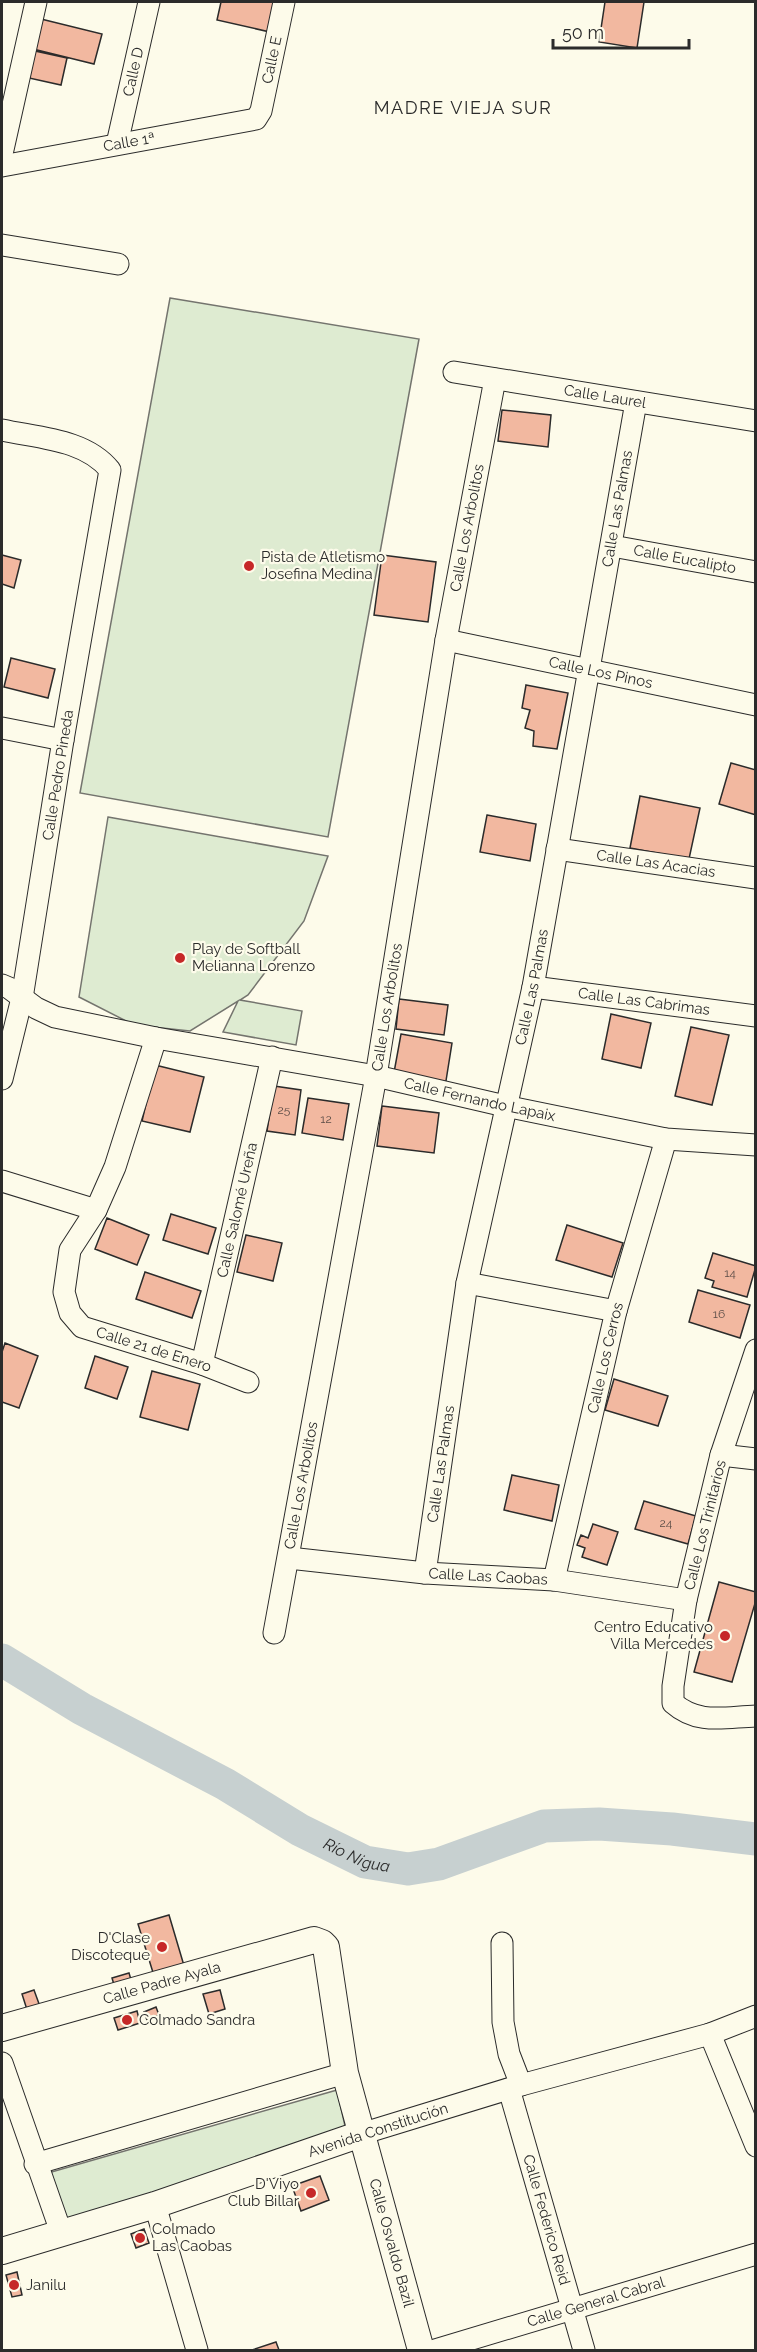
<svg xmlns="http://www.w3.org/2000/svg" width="757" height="2352" font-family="Raleway,sans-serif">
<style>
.green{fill:#deebd1;stroke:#74746e;stroke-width:1.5}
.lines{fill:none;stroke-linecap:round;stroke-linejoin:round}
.river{stroke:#c7d0d0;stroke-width:33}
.building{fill:#f2b8a0;stroke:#2b2b2b;stroke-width:1.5}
.minor-casing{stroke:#2b2b2b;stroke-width:23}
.major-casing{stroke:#2b2b2b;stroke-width:28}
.minor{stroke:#fdfbea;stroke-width:21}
.major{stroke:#fdfbea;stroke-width:26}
.poi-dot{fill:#c62828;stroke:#fdfbea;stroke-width:2}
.labels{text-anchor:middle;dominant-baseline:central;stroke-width:4.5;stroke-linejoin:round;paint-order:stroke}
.number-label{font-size:12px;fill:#5d4e48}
.street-label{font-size:15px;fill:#2b2b2b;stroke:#fdfbea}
.poi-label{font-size:15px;fill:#2b2b2b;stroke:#fdfbea;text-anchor:start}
.water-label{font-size:16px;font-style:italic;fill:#2b2b2b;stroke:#fdfbea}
.quarter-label{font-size:18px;letter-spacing:1.5px;fill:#2b2b2b;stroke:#fdfbea}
</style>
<rect width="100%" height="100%" fill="#fdfbea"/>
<path class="green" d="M170,298L419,339L328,837L80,793Z
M108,817L328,856L304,921L248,995L240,1000L302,1011L296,1045L223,1032L238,1001L190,1031L134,1025L79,997Z
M337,2090L347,2135L68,2227L48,2173Z"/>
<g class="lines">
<path class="river" id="s1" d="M2,1660L82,1709L225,1784L300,1830L365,1862L408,1869L439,1864L544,1826L599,1824L672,1829L756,1839"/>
</g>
<path class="building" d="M221,2H277L270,32L217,20Z
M605,2H644L637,48L599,42Z
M41,19L102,34L94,64L33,49Z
M35,51L67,58L61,85L29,78Z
M502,410L551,415L548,447L498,441Z
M2,555L21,560L14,588L2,584Z
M382,555L436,562L428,622L374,615Z
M11,658L55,669L48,698L4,687Z
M526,685L568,693L557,749L533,746L534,731L525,728L530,710L522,708Z
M731,763L756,770V815L719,804Z
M640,796L700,808L689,859L630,848Z
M487,815L536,824L530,861L480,852Z
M399,999L448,1005L444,1035L396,1029Z
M611,1014L651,1023L641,1068L602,1059Z
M691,1027L729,1035L712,1105L675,1096Z
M401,1034L452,1043L445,1087L393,1078Z
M155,1065L204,1077L190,1132L142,1121Z
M274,1086L301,1090L295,1135L267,1131Z
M308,1098L349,1104L343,1140L302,1133Z
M382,1106L439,1113L434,1153L377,1146Z
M171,1214L216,1228L208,1254L163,1240Z
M107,1218L149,1235L137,1265L95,1249Z
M567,1225L623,1243L612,1277L556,1260Z
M246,1235L282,1243L273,1281L237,1272Z
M713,1253L756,1266L747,1297L712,1287L714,1281L705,1278Z
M145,1272L201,1291L192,1318L136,1299Z
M698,1290L750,1305L740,1338L689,1322Z
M5,1343L38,1356L19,1408L2,1402V1352Z
M95,1356L128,1367L117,1399L85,1388Z
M152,1371L200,1384L188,1430L140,1417Z
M614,1379L668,1396L658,1426L605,1410Z
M512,1475L559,1485L552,1521L504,1510Z
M644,1501L696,1516L688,1544L635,1529Z
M593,1524L618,1532L607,1565L582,1557L585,1548L577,1545L581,1535L588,1538Z
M719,1582L756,1592V1600L732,1682L694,1672Z
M169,1915L185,1969L155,1979L138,1924Z
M129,1973L132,1983L115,1988L112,1978Z
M34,1990L42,2012L29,2016L22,1994Z
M220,1990L225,2009L209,2014L203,1994Z
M156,2007L159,2015L147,2020L144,2012Z
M137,2011L140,2023L118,2030L114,2018Z
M320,2176L329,2200L301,2211L292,2186Z
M144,2229L149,2243L136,2248L131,2234Z
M17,2272L22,2295L12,2297L6,2275Z
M276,2342L279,2350H252Z"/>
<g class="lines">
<g class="minor-casing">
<g id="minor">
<path id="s2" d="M117,144L149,2"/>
<path d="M2,154L36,2"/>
<path id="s3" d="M2,166L256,119L261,111L284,2"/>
<path d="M2,245L118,264"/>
<path id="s4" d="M454,372L756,421"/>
<path d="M2,430C38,438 85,439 110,470L63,740L22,998L2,1079"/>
<path id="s5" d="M612,546L756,572"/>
<path id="s6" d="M446,640L756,705"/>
<path d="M2,728L63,740"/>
<path id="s7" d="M557,849L756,878"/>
<path id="s8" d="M2,985L9,988L36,1008L55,1017L156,1038L376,1076L505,1106L666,1139L756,1145"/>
<path id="s9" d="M533,987L756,1016"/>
<path id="s10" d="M156,1038L115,1167L96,1210L70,1250L64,1292L70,1313L82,1327L202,1364L248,1382"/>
<path d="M2,1181L96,1210"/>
<path d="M467,1283L616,1311"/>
<path d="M756,1350L721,1455L686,1600L673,1686V1703C698,1725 724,1717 756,1716"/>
<path id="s11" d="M202,1364L272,1057"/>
<path d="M721,1455L756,1459"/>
<path id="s12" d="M289,1558L425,1573L554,1580L686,1600"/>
<path id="s13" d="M425,1573L467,1283L533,987L636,402"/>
<path id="s14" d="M554,1580L616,1311L666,1139"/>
<path id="s15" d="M274,1633L376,1076L446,640L495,379"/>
<path d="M502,1943L503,2022L509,2054L521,2085"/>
<path d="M710,2034L756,2146"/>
<path d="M2,2063L61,2232"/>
<path id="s16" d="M509,2089L584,2350"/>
<path d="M361,2134L521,2085L710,2034L756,2016"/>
<path d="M35,2164L345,2073"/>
<path d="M155,2205L197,2350"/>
<path id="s17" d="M435,2350L756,2254"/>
</g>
</g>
<g class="major-casing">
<g id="major">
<path id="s18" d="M2,2028L314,1940L322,1943L326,1947L345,2073L421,2350"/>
<path d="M2,2251L155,2205L361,2134"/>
</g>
</g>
<use href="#minor" class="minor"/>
<use href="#major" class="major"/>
</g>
<g class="poi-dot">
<circle cx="249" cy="566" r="6"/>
<circle cx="180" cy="958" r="6"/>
<circle cx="725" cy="1636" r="6"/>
<circle cx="162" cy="1947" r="6"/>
<circle cx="127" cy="2020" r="6"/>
<circle cx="311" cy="2193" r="6"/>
<circle cx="140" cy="2238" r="6"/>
<circle cx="14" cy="2285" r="6"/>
</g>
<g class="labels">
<g class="number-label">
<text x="284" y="1110">25</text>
<text x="326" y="1119">12</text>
<text x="730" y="1273">14</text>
<text x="719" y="1314">16</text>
<text x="666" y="1523">24</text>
</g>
<g class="street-label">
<text stroke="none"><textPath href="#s3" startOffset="320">Calle E</textPath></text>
<text stroke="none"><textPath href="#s2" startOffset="74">Calle D</textPath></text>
<text transform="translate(129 142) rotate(-10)">Calle 1ª</text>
<text stroke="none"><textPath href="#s4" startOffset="153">Calle Laurel</textPath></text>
<text stroke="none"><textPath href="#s13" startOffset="1082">Calle Las Palmas</textPath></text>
<text stroke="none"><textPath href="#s15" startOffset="1122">Calle Los Arbolitos</textPath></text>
<text stroke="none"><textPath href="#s5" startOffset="74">Calle Eucalipto</textPath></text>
<text stroke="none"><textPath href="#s6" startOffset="158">Calle Los Pinos</textPath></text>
<text transform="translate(58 775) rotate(-81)">Calle Pedro Pineda</text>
<text stroke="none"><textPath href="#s7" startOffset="100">Calle Las Acacias</textPath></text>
<text stroke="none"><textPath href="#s13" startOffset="596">Calle Las Palmas</textPath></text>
<text stroke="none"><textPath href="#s9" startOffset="112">Calle Las Cabrimas</textPath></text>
<text stroke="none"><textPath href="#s15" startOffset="636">Calle Los Arbolitos</textPath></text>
<text stroke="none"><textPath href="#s8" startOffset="495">Calle Fernando Lapaix</textPath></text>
<text stroke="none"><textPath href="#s11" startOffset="158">Calle Salomé Ureña</textPath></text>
<text stroke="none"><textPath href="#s10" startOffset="388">Calle 21 de Enero</textPath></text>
<text stroke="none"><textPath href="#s14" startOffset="228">Calle Los Cerros</textPath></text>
<text stroke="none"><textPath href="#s13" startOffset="110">Calle Las Palmas</textPath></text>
<text stroke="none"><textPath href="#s15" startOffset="150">Calle Los Arbolitos</textPath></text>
<text transform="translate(705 1525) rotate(-76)">Calle Los Trinitarios</text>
<text stroke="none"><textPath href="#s12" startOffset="200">Calle Las Caobas</textPath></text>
<text stroke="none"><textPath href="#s18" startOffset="166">Calle Padre Ayala</textPath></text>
<text transform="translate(378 2130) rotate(-18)">Avenida Constitución</text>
<text stroke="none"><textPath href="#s16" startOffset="136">Calle Federico Reid</textPath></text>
<text stroke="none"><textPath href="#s18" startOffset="642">Calle Osvaldo Bazil</textPath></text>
<text stroke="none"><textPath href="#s17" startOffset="168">Calle General Cabral</textPath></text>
</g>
<g class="poi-label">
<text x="261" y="557">Pista de Atletismo<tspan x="261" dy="17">Josefina Medina</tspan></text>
<text x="192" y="949">Play de Softball<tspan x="192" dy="17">Melianna Lorenzo</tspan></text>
<text x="713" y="1627" text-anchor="end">Centro Educativo<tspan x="713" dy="17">Villa Mercedes</tspan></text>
<text x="150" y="1938" text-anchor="end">D'Clase<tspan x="150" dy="17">Discoteque</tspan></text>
<text x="139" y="2020">Colmado Sandra</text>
<text x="299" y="2184" text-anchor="end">D'Viyo<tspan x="299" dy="17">Club Billar</tspan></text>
<text x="152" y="2229">Colmado<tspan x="152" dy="17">Las Caobas</tspan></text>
<text x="26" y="2285">Janilu</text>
</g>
<g class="water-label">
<text stroke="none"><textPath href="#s1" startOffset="406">Río Nigua</textPath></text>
</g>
<g class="quarter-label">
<text x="463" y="107">MADRE VIEJA SUR</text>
</g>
</g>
<rect width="757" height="2352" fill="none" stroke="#2b2b2b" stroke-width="6"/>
<path d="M553 39v9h136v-9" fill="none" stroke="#2b2b2b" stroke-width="3"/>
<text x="562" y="39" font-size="18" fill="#2b2b2b" stroke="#fdfbea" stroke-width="4.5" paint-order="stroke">50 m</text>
</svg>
